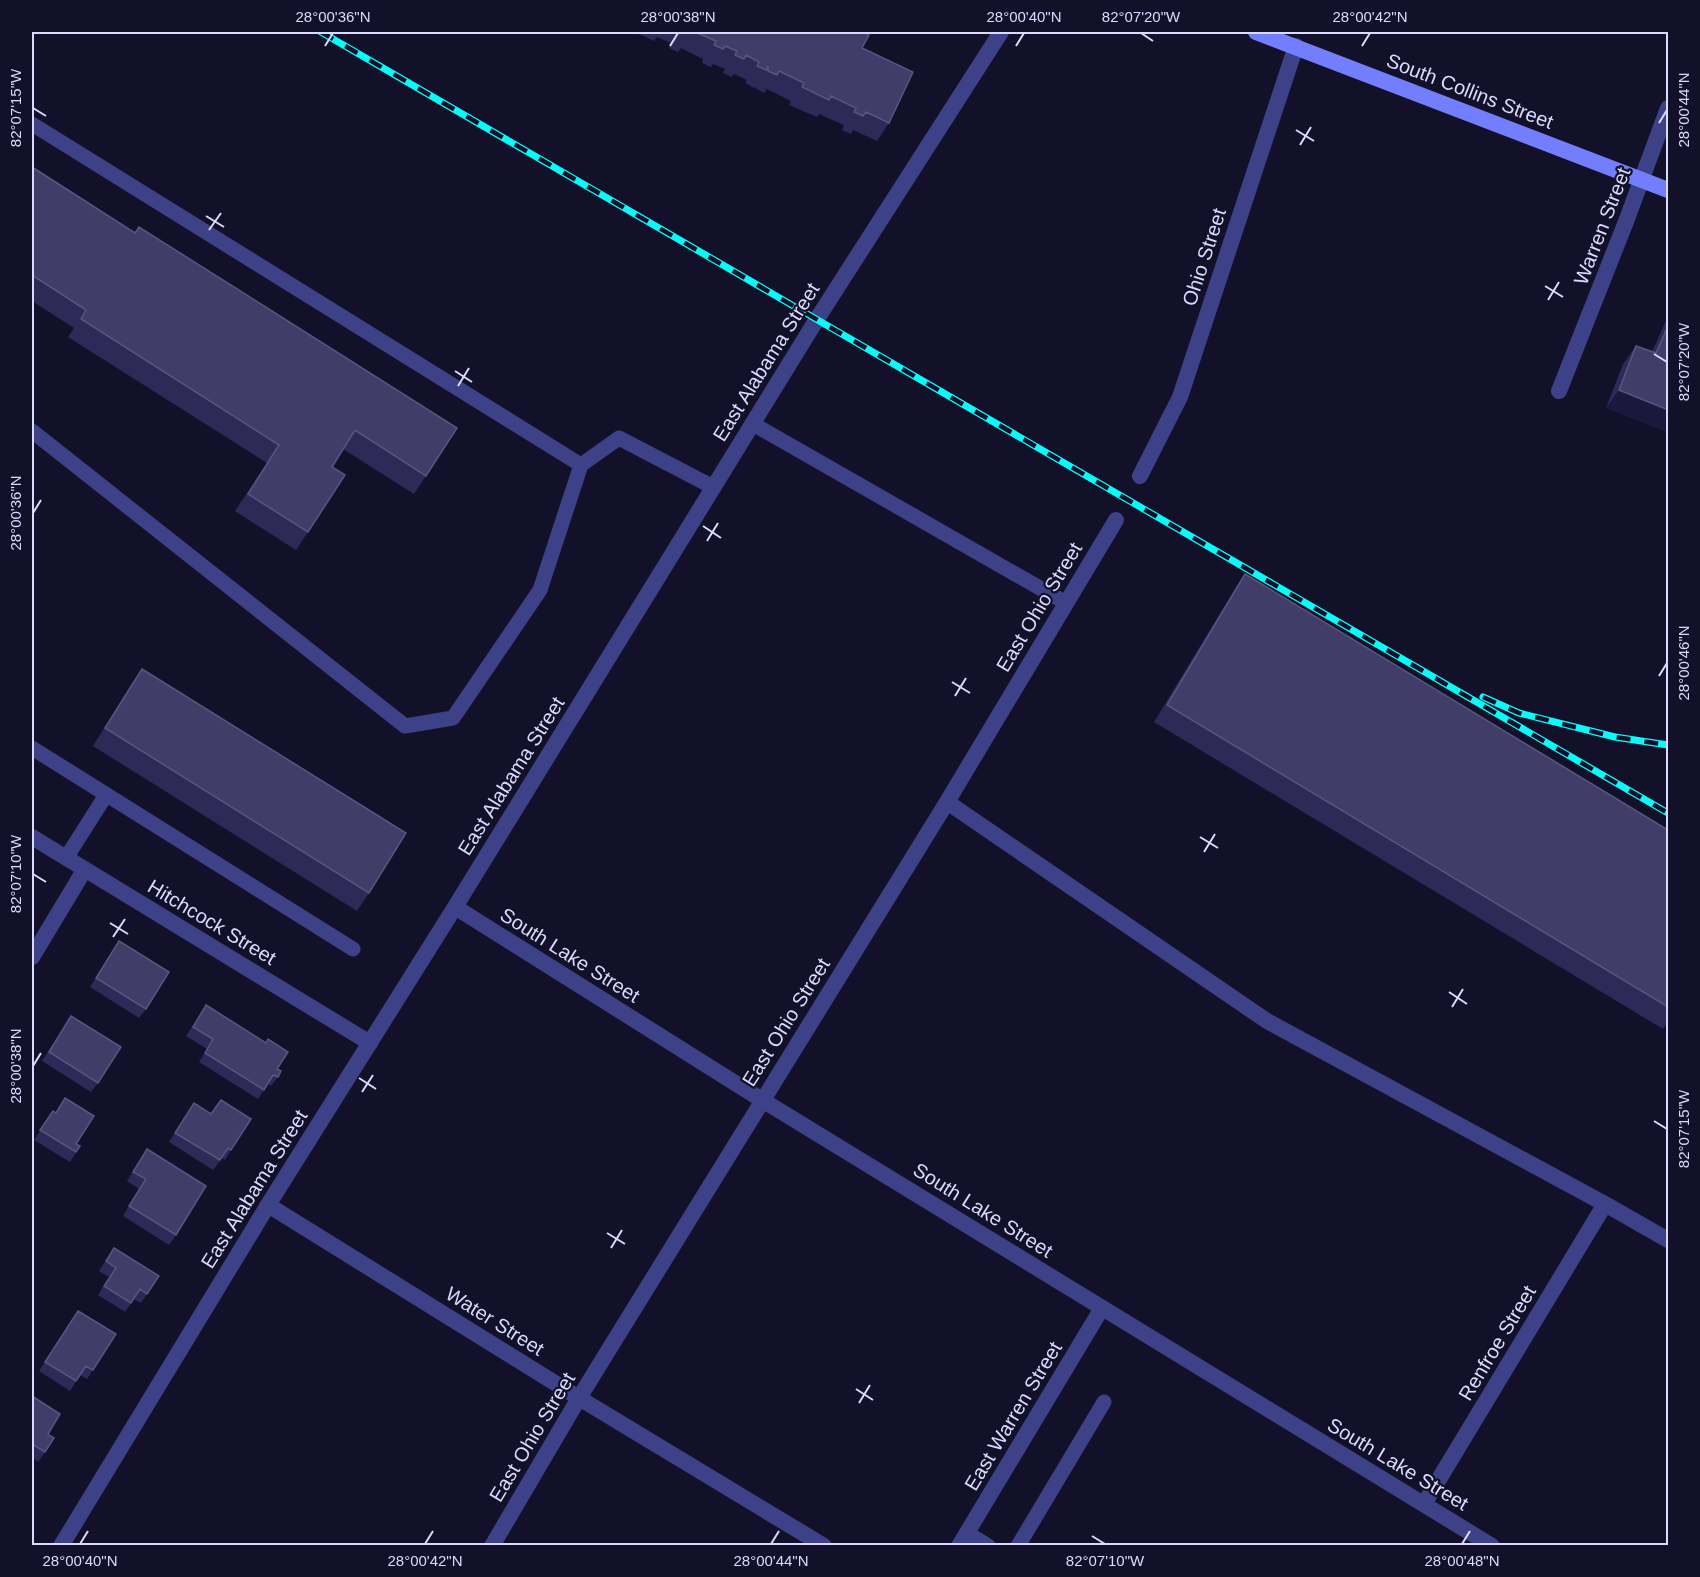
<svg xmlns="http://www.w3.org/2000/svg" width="1700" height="1577" font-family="Arial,sans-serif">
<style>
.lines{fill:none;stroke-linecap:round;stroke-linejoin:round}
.service{stroke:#3d4288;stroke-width:15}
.minor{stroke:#3d4288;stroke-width:16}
.tertiary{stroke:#3d4288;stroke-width:16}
.secondary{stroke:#727efd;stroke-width:16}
.rail-casing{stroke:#09fbf8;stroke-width:7}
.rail{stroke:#121129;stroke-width:4.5;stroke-dasharray:14;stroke-linecap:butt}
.wall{fill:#2e2a57}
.shaded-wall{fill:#1b183d}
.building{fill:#403d69;stroke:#585680;stroke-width:1.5}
.ticks{fill:none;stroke:#dadafe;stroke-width:2}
.labels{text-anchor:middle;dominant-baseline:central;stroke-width:4.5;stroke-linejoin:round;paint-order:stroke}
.street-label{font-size:20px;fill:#dadafe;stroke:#121129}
.neatline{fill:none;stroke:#dadafe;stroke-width:2}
.ticks-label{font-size:15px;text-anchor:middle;fill:#dadafe}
</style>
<rect width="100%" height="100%" fill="#121129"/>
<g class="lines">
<path class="service" d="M32,124L581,465
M753,424L1066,603
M32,431L405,726L453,718L540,590L581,465L619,438L713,487
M32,748L353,949
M66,858L106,795
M967,1533L988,1546
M1018,1546L1104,1402"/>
<path class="minor" d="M1559,391L1627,219L1668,108
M1140,476L1180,397L1296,46
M947,802L1267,1021L1605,1204L1668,1240
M32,837L370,1043
M32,957L85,869
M268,1205L579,1398L824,1546
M1424,1504L1605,1204
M492,1546L579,1398L947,802L1116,520
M959,1546L1102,1308"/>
<path class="tertiary" d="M455,907L762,1100L1492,1546
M61,1546L268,1205L455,907L817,319L1001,32"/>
<path class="secondary" d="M1256,32L1668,190"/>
<g class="rail-casing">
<path id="rail" d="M321,32L1668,813
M1483,697L1519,713L1615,737L1668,745"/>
</g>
<use href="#rail" class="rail"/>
</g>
<path class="wall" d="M635,32H862V48L889,123L877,141L853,130L851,134L842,130L844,125L819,114L817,117L789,105L791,101L767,89L764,93L755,88L756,85L754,88L745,83L747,80L734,74L732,77L723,73L725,69L713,64L711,67L702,63L703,59L681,48L678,52L669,48L671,43L657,37L654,41Z
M32,167L426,476L414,494L343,449L332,467L308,532L296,550L235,511L267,463L68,337L74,328L32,301Z
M1668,316V432L1606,408L1623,364L1636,346L1652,352Z
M1245,574L1668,830V1022L1663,1029L1154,722L1233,592Z
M142,669L369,893L357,911L93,746L130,686Z
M119,941L146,1009L139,1018L90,987Z
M206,1005L277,1069L278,1077L271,1086L268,1084L258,1099L199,1062L207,1049L186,1036Z
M71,1016L98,1083L91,1092L42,1061Z
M65,1098L76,1144L80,1146L70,1162L34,1140L53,1111L56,1113Z
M221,1100L231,1150L225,1160L222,1158L213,1170L169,1142L194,1103L211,1114Z
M147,1149L176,1235L169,1245L123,1216L139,1189L127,1181Z
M114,1248L147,1294L141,1303L134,1299L125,1312L98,1295L109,1277L99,1271Z
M78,1311L93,1370L87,1379L80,1375L70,1391L39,1371Z
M32,1397L48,1434L45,1452L38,1462L32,1457Z"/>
<path class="shaded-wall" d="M1619,390L1668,410V432L1606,408Z"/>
<path class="building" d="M695,32H862L869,35L862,48L913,72L889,123L866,112L863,116L854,112L856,108L831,96L829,100L802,87L804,83L779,71L777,75L768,71V66L766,70L757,66L759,62L746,55L744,59L735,55L737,51L725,46L723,49L714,45L716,41Z
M32,167L135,233L139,227L457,428L426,476L355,430L332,467L345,475L308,532L248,494L279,445L81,319L86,310L32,275Z
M1668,326V410L1619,390L1636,346L1656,353Z
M1245,574L1668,830V1007L1167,705Z
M142,669L406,833L369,893L105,728Z
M119,941L169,972L146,1009L96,978Z
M206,1005L266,1043L268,1039L288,1052L277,1069L281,1071L278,1077L273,1075L264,1090L205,1053L213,1039L193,1027Z
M71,1016L121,1047L98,1083L49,1052Z
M65,1098L94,1116L76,1144L80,1146L76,1152L40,1130L53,1111L56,1113Z
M221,1100L251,1119L231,1150L228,1148L220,1160L175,1133L194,1103L211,1114Z
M147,1149L206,1186L176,1235L129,1206L146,1179L133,1172Z
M114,1248L159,1276L147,1294L140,1289L131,1303L104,1286L116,1268L106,1261Z
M78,1311L116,1334L93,1370L86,1366L76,1381L45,1362Z
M32,1396L60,1414L48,1434L54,1438L45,1452L32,1444Z"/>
<path class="ticks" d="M1141,33L1153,41M325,46L333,33M670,46L678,33M1016,46L1024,33M1362,46L1370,33M33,108L46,116M1659,123L1667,110M1296,130L1314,141M1300,145L1311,127M206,216L224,227M209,230L221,213M1545,286L1563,297M1548,300L1559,282M1654,354L1667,362M455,371L472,382M458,386L469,368M33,513L41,500M703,526L721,538M707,541L718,523M1659,676L1667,663M952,682L970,693M955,696L966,678M1200,837L1218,848M1204,852L1215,834M33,874L46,882M110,923L128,934M113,937L125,919M1449,992L1467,1004M1452,1007L1463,989M33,1066L41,1053M359,1078L376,1089M362,1092L373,1075M1654,1121L1667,1129M607,1233L625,1244M611,1248L622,1230M856,1389L873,1400M859,1403L870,1385M1092,1536L1105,1544M80,1544L88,1531M425,1544L433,1531M771,1544L779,1531M1462,1544L1470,1531"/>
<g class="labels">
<g class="street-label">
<text transform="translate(1470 91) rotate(21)">South Collins Street</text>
<text transform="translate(1602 226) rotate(-69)">Warren Street</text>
<text transform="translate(1204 257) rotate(-72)">Ohio Street</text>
<text transform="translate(766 362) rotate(-58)">East Alabama Street</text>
<text transform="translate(1039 607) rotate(-59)">East Ohio Street</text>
<text transform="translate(511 776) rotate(-58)">East Alabama Street</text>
<text transform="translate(212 922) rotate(31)">Hitchcock Street</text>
<text transform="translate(570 955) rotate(32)">South Lake Street</text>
<text transform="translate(786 1022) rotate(-58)">East Ohio Street</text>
<text transform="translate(254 1189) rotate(-58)">East Alabama Street</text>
<text transform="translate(983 1210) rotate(32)">South Lake Street</text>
<text transform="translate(495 1321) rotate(32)">Water Street</text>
<text transform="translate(1497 1343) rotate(-59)">Renfroe Street</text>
<text transform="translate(1013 1416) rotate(-59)">East Warren Street</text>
<text transform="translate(532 1437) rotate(-59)">East Ohio Street</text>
<text transform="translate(1398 1464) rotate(31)">South Lake Street</text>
</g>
</g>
<rect width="1700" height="1577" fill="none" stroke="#121129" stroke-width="66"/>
<rect x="33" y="33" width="1634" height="1511" class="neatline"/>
<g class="ticks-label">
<text x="333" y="22">28°00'36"N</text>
<text x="678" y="22">28°00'38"N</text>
<text x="1024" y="22">28°00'40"N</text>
<text x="1141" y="22">82°07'20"W</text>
<text x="1370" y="22">28°00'42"N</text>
<text transform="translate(16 108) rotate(-90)" y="5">82°07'15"W</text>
<text transform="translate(1684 110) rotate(-90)" y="5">28°00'44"N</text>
<text transform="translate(1684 362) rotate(-90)" y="5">82°07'20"W</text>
<text transform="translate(16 513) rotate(-90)" y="5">28°00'36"N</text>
<text transform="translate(1684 663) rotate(-90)" y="5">28°00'46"N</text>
<text transform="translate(16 874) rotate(-90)" y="5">82°07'10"W</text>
<text transform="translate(16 1066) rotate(-90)" y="5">28°00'38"N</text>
<text transform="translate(1684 1129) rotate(-90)" y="5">82°07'15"W</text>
<text x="80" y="1566">28°00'40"N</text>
<text x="425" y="1566">28°00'42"N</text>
<text x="771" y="1566">28°00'44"N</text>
<text x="1105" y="1566">82°07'10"W</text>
<text x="1462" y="1566">28°00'48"N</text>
</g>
</svg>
